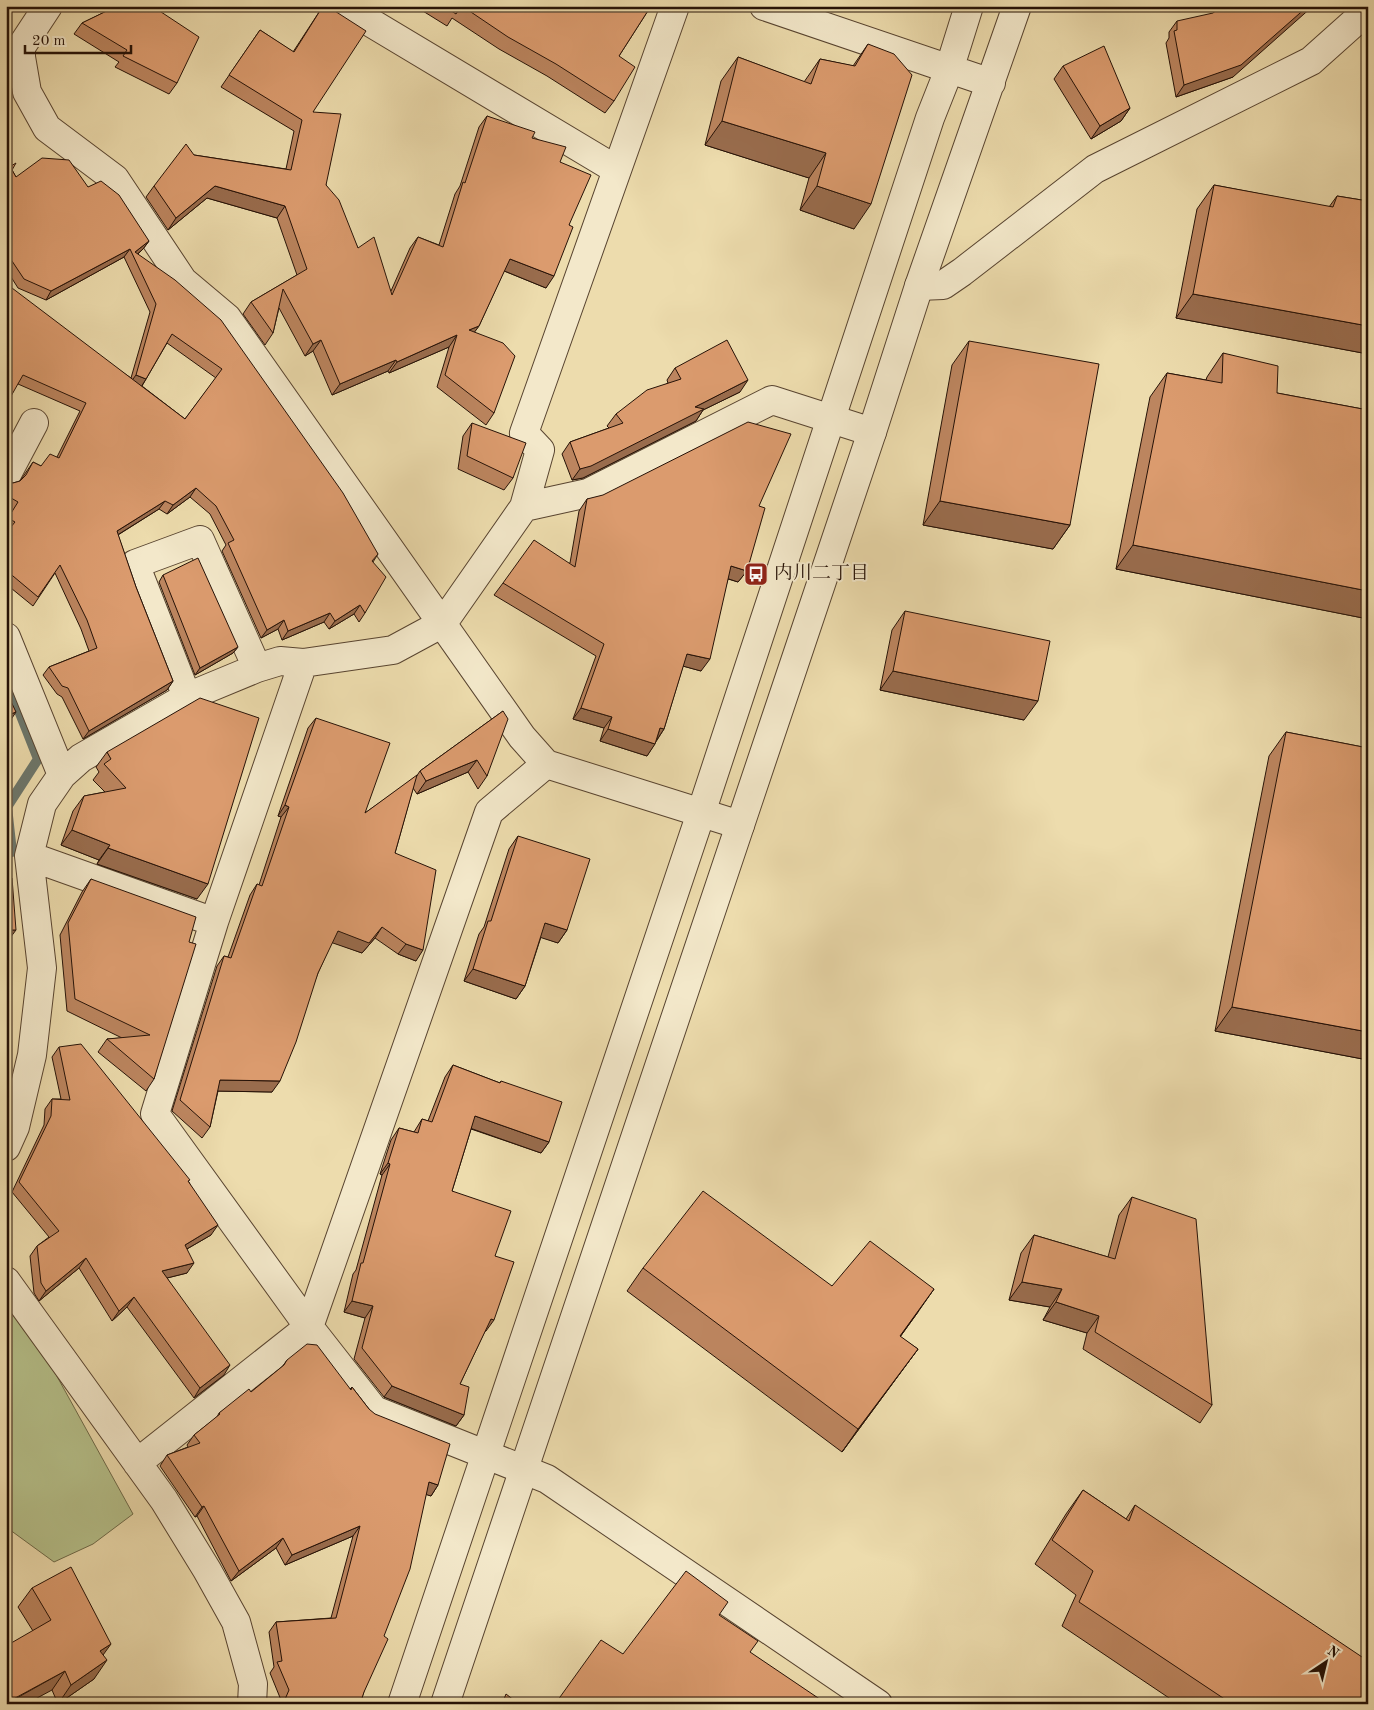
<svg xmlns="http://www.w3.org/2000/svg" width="1374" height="1710" font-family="'Old Standard TT','Noto Serif JP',serif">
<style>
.green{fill:#b6c18b;stroke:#6e6a49}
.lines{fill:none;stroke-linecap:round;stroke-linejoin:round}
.stream{stroke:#6c776c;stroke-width:10}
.minor-casing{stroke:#584430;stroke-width:30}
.tertiary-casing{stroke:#584430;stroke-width:30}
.minor{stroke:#f3e8ca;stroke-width:28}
.tertiary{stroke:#f3e8ca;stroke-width:28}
.wall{fill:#bc855f;stroke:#261207;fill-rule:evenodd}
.shaded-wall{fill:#996c4d;stroke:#261207}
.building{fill:#db9b6e;stroke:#261207}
.labels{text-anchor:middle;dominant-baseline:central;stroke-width:4;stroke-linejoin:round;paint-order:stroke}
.poi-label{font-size:19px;fill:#261207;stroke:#f3e8ca;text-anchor:start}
</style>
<rect width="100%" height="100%" fill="#eddcad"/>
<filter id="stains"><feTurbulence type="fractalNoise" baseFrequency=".004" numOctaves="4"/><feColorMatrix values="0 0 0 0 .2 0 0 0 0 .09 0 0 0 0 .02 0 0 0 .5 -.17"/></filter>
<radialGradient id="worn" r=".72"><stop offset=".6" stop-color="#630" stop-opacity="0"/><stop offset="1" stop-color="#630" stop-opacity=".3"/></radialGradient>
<path class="green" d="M6,1284L133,1514L93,1544L54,1562L6,1527Z"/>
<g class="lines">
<path class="stream" d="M6,678L38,759L7,807L12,852"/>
<g class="minor-casing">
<path id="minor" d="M48,6L21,47V57L27,92L47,128L115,179L183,281L227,318L522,737L546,764L740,825
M343,6L617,170
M919,286L943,285L962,272L1095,169L1311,61L1368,10
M6,476L34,423
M524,507L588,493L772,400L872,432
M6,637L62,775
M303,663L214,922L155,1114L309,1327L374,1410L547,1479L878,1704
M187,697L135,564L200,540L257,668
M29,856L214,922
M6,1147L15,1127L32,1055L42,968L29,856L42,804L62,775L81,758L187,697L257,668L280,661L303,663L393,650L443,623L524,507L540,450L524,433L675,6
M6,1281L164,1500L207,1570L236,1622L253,1684L252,1704
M137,1463L309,1327L489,812L546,764"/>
</g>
<g class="tertiary-casing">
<path id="tertiary" d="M764,6L991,83
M402,1704L701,813L930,118L949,70L969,6
M445,1704L872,432L919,286L1017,6"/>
</g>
<use href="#minor" class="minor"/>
<use href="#tertiary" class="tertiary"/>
</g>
<path class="wall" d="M112,6H152L177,83L169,94L115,67L119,62L74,34L82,23L113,8Z
M323,6L313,112L326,185L358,248L391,291L410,248L418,237L439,245L455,194L460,186L479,127L487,116L532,138L560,162L569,225L546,288L504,271L479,326L474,332L494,413L486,425L437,387L449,347L389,373L388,371L332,395L313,351L305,356L279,308L273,333L265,345L243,314L251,302L297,275L277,218L207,198L168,230L146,197L154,186L194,155L286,169L294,131L221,87L260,30L293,52Z
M418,6H651L619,56L614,101L605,113L547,76L499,49L452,18L447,26L418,8Z
M1177,21L1233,77L1176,97L1166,43L1169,38V32Z
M868,44L854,229L800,210L809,178L705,145L721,81L738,57L804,82L820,59L853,66Z
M1063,66L1130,108L1121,121L1091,139L1054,79Z
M6,169L12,170L16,177L88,187L149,241L143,249L138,254L378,554L373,562L365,613L359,622L354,614L329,629L324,622L282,640L278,629L261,638L222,551L226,545L210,514L190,497L167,514L159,509L118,535L136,587L173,681L167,690L83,739L62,697L57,694L43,675L49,667L89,651L81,629L55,573L33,606L6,584V533L9,530L6,529V520L12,511L6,507V482L13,483L20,481L22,478L33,462L41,466L57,457L80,411L18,384L6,294L131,378L150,312L124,257L46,300L18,288L6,269ZM167,343L216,378L185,419L142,386Z
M1214,185L1329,207L1337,196L1368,201V354L1176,318L1197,209Z
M969,341L1070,525L1053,549L923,525L952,365Z
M1223,353L1277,393L1368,410V619L1116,569L1150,397L1167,373L1206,380L1207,377Z
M675,368L740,392L703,410L696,421L583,478L572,480L562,454L570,442L609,428L607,426L616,414L668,383L667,380Z
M472,423L513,478L504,490L458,469L463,436Z
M587,499L759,506L747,571L738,582L728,579L701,671L683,666L664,729L647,756L600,741L604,728L573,719L596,656L494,595L503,583L570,563L579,511Z
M163,575L238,647L233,653L195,675L159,582Z
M905,611L1024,720L880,690L892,630Z
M503,711L487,776L478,789L468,772L417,794L413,788L395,853L416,961L398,954L375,938L362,953L332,942L318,973L272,1092L218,1091L210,1127L202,1138L172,1111L217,966L224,956L228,957L250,895L257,884L259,885L281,817L278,816L308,728L316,718L365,813L416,777L420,771Z
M1286,732L1368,748V1060L1215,1031L1269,756Z
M107,752L197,899L97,864L99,860L61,845L73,811L84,796L105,792L93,780L99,772L96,767Z
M518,836L567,930L558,943L541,937L525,986L516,999L464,981L479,934L484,927L509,849Z
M91,879L189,942L154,1079L146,1091L98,1052L107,1039L122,1038L67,1011L60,935L82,892Z
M59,1047L189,1182L211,1235L187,1249V1273L167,1278L224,1375L194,1398L127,1307L112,1321L79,1268L39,1301L34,1293L30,1256L37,1246L49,1237L12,1192L44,1125L45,1109L52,1099H61L52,1057Z
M453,1065L500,1083L501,1081L549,1142L541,1153L471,1129L452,1191L495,1256L486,1331H485L460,1384L464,1415L456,1426L384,1397L354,1359L365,1318L344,1312L353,1274L356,1270L382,1175L380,1174L391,1140L399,1128L414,1132L422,1119L428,1121L445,1077Z
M1132,1197L1212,1405L1200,1423L1083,1349L1087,1333L1043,1320L1050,1307L1009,1300L1021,1253L1034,1235L1108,1257L1119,1215Z
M643,1268L832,1286L918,1312L900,1337L918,1349L842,1452L627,1291Z
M287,1360L350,1389L352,1387L369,1409L438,1485L431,1496L426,1494L360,1704H280L281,1700L270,1673L274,1667L269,1632L276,1622L331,1618L353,1536L285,1565L276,1548L231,1581L197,1516L195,1517L160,1466L167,1455L188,1447L187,1445L194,1435L217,1417L219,1413L251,1392L282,1367Z
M1083,1490L1126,1519L1135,1505L1368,1704H1178L1062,1626L1076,1595L1035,1564L1066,1514Z
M32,1588L103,1655L94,1679L58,1704L52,1690L33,1631L18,1607Z"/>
<path class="shaded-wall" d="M1308,6H1313L1233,77L1176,97L1184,85Z
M1130,108L1121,121L1091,139L1100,126Z
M722,121L826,153L809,178L705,145Z
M215,186L285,206L277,218L207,198L168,230L176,218Z
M817,186L871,204L854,229L800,210Z
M149,241L143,249L134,257L135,252Z
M130,249L124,257L46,300L51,291Z
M510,259L554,276L546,288L502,270Z
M1193,294L1368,326V354L1176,318Z
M479,326L471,337L469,330Z
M457,335L449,347L389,373L397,362Z
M321,340L313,351L305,356L313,344Z
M396,360L388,371L332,395L340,384Z
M136,375L146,379L141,387L130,383Z
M748,380L740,392L703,410L696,421L583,478L572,480L580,469L695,407Z
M196,488L190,497L167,514L173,505Z
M165,501L159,509L111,539L117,531Z
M940,501L1070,525L1053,549L923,525Z
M1133,545L1368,591V619L1116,569Z
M731,566L747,571L738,582L723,577Z
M360,605L354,614L329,629L335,621Z
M330,613L324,622L282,640L288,631Z
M284,620L278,629L261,638L267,630Z
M238,647L233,653L195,675L200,668Z
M687,654L710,659L701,671L679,665Z
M893,671L1038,701L1024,720L880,690Z
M173,681L167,690L83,739L89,731Z
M581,708L612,717L604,728L573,719Z
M16,712L10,721L6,722V716Z
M660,728L664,729L656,741Z
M608,729L655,744L647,756L600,741Z
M477,760L468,772L417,794L426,781Z
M285,805L289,807L281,817L278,816Z
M72,830L110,845L99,860L61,845Z
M108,848L208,884L197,899L97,864Z
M545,923L567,930L558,943L536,936Z
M382,927L375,938L362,953L330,942L338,931Z
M6,930H16L7,942H6Z
M406,944L423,950L416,961L398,954Z
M473,969L525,986L516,999L464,981Z
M1232,1007L1368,1032V1060L1215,1031Z
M220,1080L280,1081L272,1092L213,1091Z
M475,1116L549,1142L541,1153L467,1127Z
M388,1163L390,1164L382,1175L380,1174Z
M218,1225L211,1235L178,1254L185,1245Z
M86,1258L79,1268L39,1301L46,1291Z
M194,1263L187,1273L155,1281L162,1271Z
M1022,1282L1062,1289L1050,1307L1009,1300Z
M934,1289L918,1312L884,1359L900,1336Z
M134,1297L127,1307L112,1321L119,1311Z
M352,1301L373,1306L365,1318L344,1312Z
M1056,1302L1099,1316L1087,1333L1043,1320Z
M491,1319L494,1320L486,1331L483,1330Z
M918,1349L901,1372L842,1452L858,1429Z
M230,1365L224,1375L194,1398L200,1388Z
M392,1386L464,1415L456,1426L384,1397Z
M429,1482L438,1485L431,1496L421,1493Z
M204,1506L197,1516L195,1517L202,1507Z
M360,1526L353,1536L285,1565L292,1555Z
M283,1538L276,1548L231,1581L239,1571Z
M111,1644L98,1662L100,1651Z
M107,1660L94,1679L58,1704L71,1685Z
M65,1671L52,1690L26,1704H6Z"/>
<path class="building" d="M117,6H152L199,37L177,83L123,56L127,50L82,23Z
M323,6H327L366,31L313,112L341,114L326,185L339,200L358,248L374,237L392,295L418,237L443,247L463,182L465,183L487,116L535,132L532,138L566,147L560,162L591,175L569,225L573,227L554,276L510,259L479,326L469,330L503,343L515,356L494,413L445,375L457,335L397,362L396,360L340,384L321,340L313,344L283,289L273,333L251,302L307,269L285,206L215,186L176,218L154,186L186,144L194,155L291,170L302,120L229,75L260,30L294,52Z
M444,6H461L456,14Z
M462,6H651L619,56L635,67L614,101L556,64L508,37Z
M1222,6H1308L1241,65L1184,85L1174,31L1177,30V21L1213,13Z
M868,44L894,54L912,75L871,204L817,186L826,153L722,121L738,57L811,84L820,59L855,66Z
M1104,46L1130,108L1100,126L1063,66Z
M42,158L69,160L88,187L101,181L119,195L149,241L135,252L175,280L221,320L343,493L378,554L372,561L386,577L365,613L360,605L335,621L330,613L288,631L284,620L267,630L228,543L234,540L216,506L196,488L173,505L165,501L117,531L136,587L173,681L89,731L68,688L62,686L49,667L97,648L87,620L60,565L38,597L7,571L6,568V533L15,522L8,518L18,502L6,495V482L13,483L20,481L26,475L33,462L41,466L50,454L59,458L86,403L23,375L6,405V294L12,288L185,419L222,369L172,334L146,379L136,375L156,304L130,249L51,291L24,279L6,252V169L16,163L12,170L16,177Z
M1214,185L1333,207L1337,196L1368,201V326L1193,294Z
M727,340L748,380L695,407L704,409L591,466L580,469L570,442L623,423L616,414L647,390L681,379L675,368Z
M969,341L1099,364L1070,525L940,501Z
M1223,353L1278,366L1277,393L1368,410V591L1133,545L1167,373L1222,383Z
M748,422L791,434L759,506L765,508L747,571L731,566L710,659L687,654L664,729L660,728L655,744L608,729L612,717L581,708L604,644L503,583L534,540L575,567L587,499L603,495Z
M472,423L526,443L513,478L467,456Z
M198,558L238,647L200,668L163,575Z
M905,611L1050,641L1038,701L893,671Z
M6,691L16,712L6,716Z
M200,698L259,718L208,884L108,848L110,845L72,830L84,796L126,788L104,764L111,759L107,752Z
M503,711L508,719L487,776L477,760L426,781L420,771Z
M316,718L390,743L365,813L417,775L395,853L436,870L423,950L406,944L382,927L369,943L338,931L318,973L296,1042L280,1081L220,1080L210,1127L180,1100L224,956L231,958L257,884L262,886L289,807L285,805Z
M1286,732L1368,748V1032L1232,1007Z
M6,766L9,774L6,775Z
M518,836L590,859L567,930L545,923L525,986L473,969L488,921H491Z
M12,878L16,930H6V879Z
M91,879L196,917L189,942L196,944L154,1079L107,1039L150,1035L75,999L68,923Z
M81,1044L190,1180L188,1181L218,1225L185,1245L194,1263L162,1271L230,1365L200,1388L134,1297L119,1311L86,1258L46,1291L41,1283L37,1246L59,1231L19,1182L51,1116L52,1099L70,1100L59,1047Z
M453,1065L500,1083L501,1081L562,1102L549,1142L475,1116L452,1191L511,1211L495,1256L514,1262L494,1320L491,1319L460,1384L469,1387L464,1415L392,1386L362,1348L373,1306L352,1301L361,1263H363L390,1164L388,1163L399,1128L418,1133L422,1119L432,1122Z
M703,1191L832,1286L870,1241L934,1289L900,1336L918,1349L858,1429L643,1268Z
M1132,1197L1196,1219L1212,1405L1095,1332L1099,1316L1056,1302L1062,1289L1022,1282L1034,1235L1115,1259Z
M307,1344L317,1345L351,1390L352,1387L369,1409L375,1414L450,1444L438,1485L429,1482L410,1569L384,1636L388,1639L364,1692L360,1704H283L289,1690L277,1662L282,1661L276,1622L336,1618L360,1526L292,1555L283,1538L239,1571L204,1506L202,1507L167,1455L200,1443L194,1435L220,1414L219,1413L249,1389L251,1392L284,1365L287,1360Z
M1083,1490L1129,1521L1135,1505L1368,1661V1704H1232L1079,1602L1093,1571L1052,1540Z
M71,1567L111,1644L100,1651L107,1660L71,1685L65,1671L6,1703V1646L51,1620L32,1588Z
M686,1571L728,1602L719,1615L758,1641L750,1652L827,1704H555L601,1640L623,1654Z
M506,1694L519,1704H502Z"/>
<defs>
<g id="bus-square" transform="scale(1.25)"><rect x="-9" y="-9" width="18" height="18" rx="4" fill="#8f2418" stroke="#f3e8ca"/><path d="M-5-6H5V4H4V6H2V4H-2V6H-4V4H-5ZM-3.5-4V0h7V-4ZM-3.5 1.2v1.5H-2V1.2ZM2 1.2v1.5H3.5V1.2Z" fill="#fff"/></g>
</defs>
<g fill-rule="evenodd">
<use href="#bus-square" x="756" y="574"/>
</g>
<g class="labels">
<g class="poi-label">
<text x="774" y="574">内川二丁目</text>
</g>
</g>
<rect width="1374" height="1710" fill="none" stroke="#eddcad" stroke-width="25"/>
<rect x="8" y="8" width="1359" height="1695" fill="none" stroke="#261207" stroke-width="2.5"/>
<rect x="12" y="12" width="1349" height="1685" fill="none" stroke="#261207"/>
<g transform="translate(1326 1662) rotate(35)" stroke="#f3e8ca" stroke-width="4" paint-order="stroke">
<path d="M0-4L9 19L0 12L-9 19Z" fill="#261207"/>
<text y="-8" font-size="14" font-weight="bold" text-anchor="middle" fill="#261207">N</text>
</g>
<path d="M25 45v8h106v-8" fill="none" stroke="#261207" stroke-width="2.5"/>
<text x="32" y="45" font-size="15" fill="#261207" stroke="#f3e8ca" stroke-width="4" paint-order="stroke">20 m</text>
<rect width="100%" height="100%" filter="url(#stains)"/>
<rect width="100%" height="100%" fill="url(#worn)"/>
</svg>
